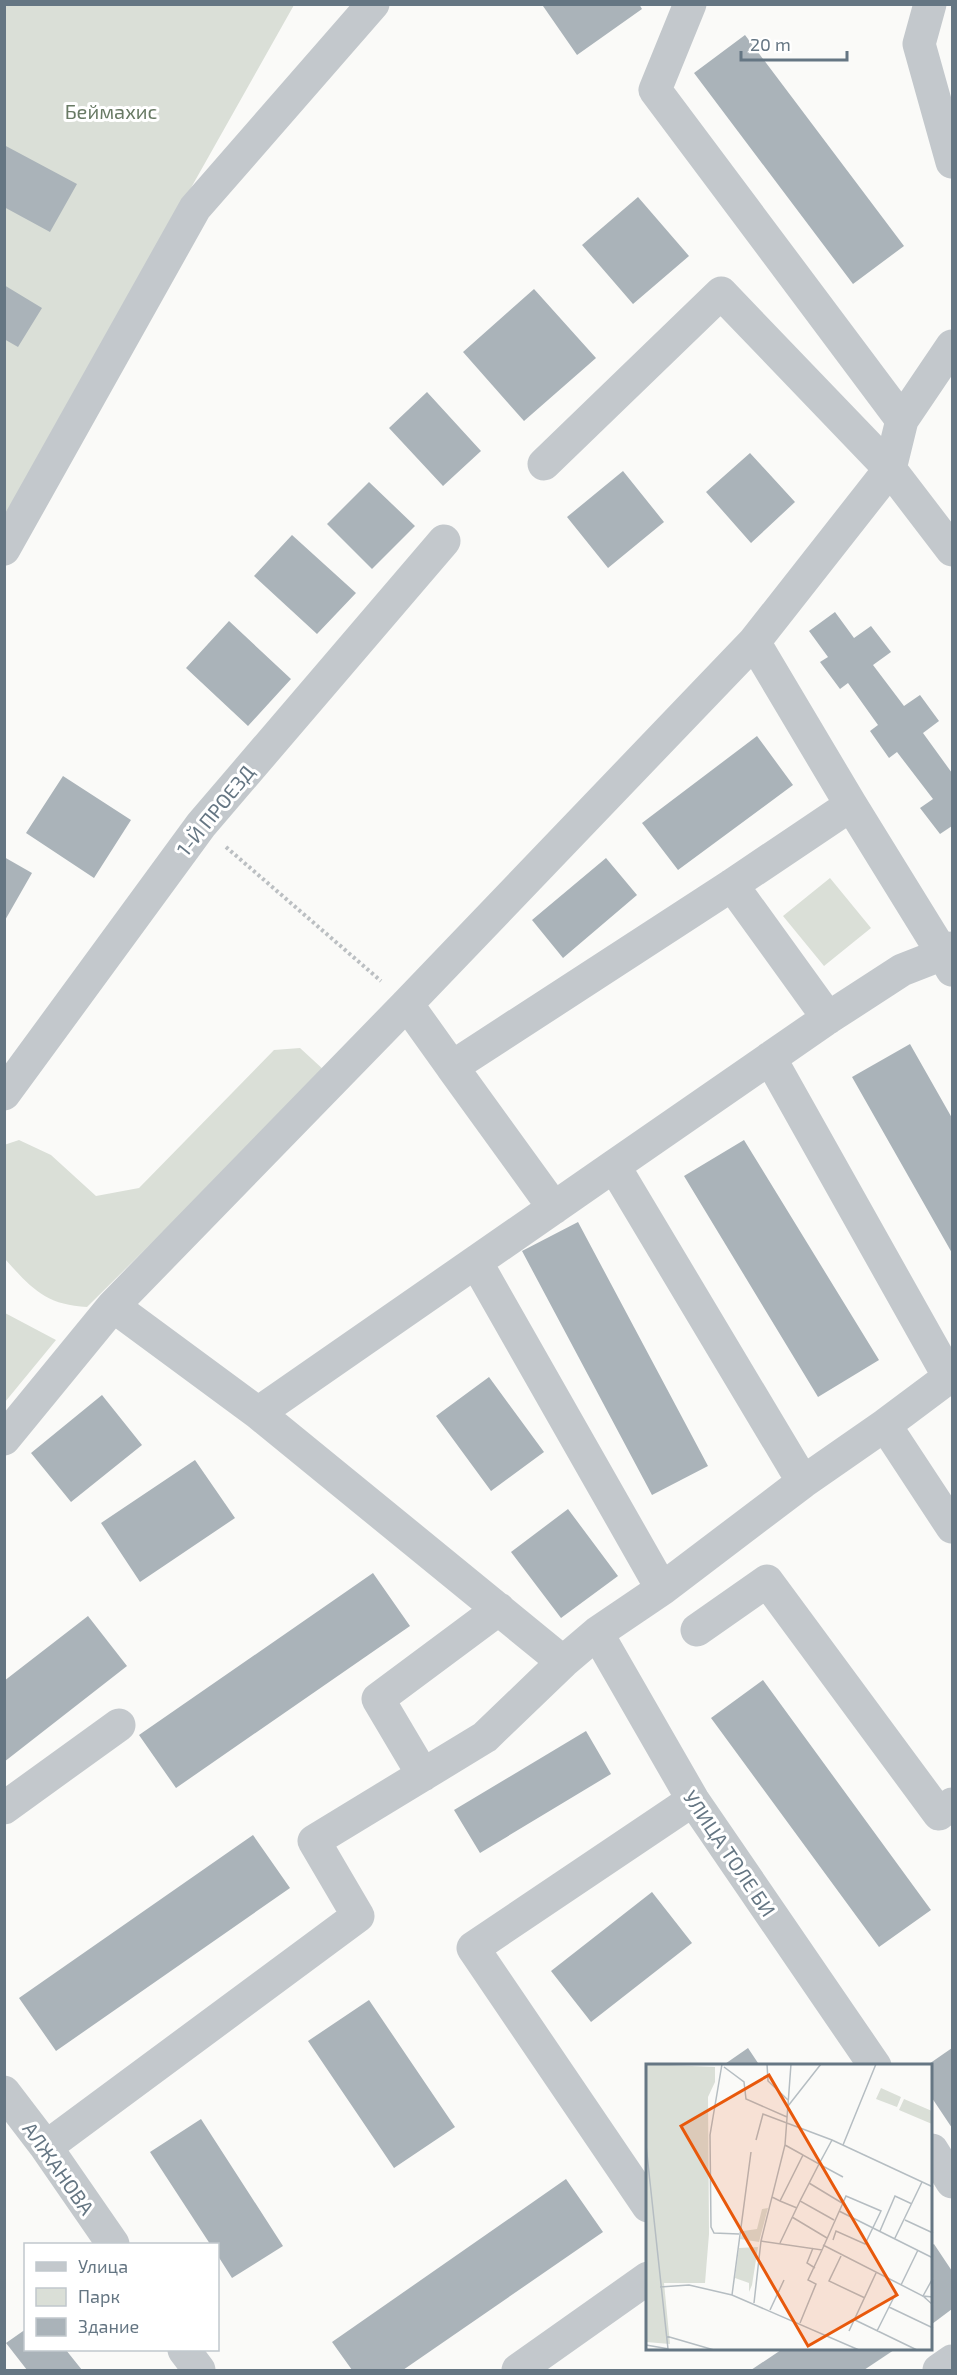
<svg xmlns="http://www.w3.org/2000/svg" width="957" height="2375" font-family="'Exo 2',sans-serif">
<style>
.green{fill:#dadfd7}
.building{fill:#aab3b9}
.lines{fill:none;stroke-linecap:round;stroke-linejoin:round}
.path{stroke:#bbbfc2;stroke-width:4;stroke-dasharray:3 3;stroke-linecap:butt}
.minor{stroke:#c3c8cc;stroke-width:33}
.labels{text-anchor:middle;dominant-baseline:central;stroke-width:6;stroke-linejoin:round;paint-order:stroke}
.park-label{font-size:20px;fill:#687a64;stroke:#fff}
.street-label{font-size:20px;fill:#657683;stroke:#fff}
.inset-road{fill:none;stroke:#b5bdc2;stroke-width:1.5}
.view{fill:#e8590c;fill-opacity:0.15;stroke:#e8590c;stroke-width:3}
.inset-edge{fill:none;stroke:#657683;stroke-width:3}
</style>
<rect width="100%" height="100%" fill="#fafaf8"/>
<path class="green" d="M5,5H294L5,518Z
M830,878L871,928L824,966L783,916Z
M300,1048L325,1071L87,1307C46,1305 31,1288 5,1259L4,1145L19,1140L51,1155L96,1196L139,1188L274,1050Z
M5,1313L56,1340L5,1402Z"/>
<path class="building" d="M545,4H639L642,9L577,55L543,6Z
M745,35L904,246L853,284L694,73Z
M4,145L77,184L50,232L4,207Z
M638,197L689,256L633,304L582,245Z
M4,285L42,308L18,347L4,339Z
M534,289L596,358L524,421L463,352Z
M427,392L481,451L443,486L389,428Z
M750,453L795,502L751,543L706,492Z
M623,471L664,522L608,568L567,517Z
M369,482L415,526L372,569L327,524Z
M292,535L356,593L317,634L254,576Z
M835,612L854,638L871,626L891,652L873,665L904,706L920,695L939,721L923,733L952,773V826L940,834L920,808L933,799L897,752L889,758L870,731L878,725L848,683L840,689L820,662L828,657L809,631Z
M229,621L291,679L248,726L186,668Z
M757,736L793,785L678,870L642,823Z
M63,776L131,820L94,878L26,833Z
M4,857L32,873L4,922Z
M606,858L637,895L563,958L532,920Z
M910,1044L952,1118V1253L852,1077Z
M744,1140L879,1360L818,1397L684,1176Z
M578,1222L708,1466L652,1495L522,1251Z
M489,1377L544,1452L491,1491L436,1416Z
M102,1395L142,1445L71,1502L31,1453Z
M195,1460L235,1518L140,1582L101,1523Z
M568,1509L618,1576L561,1618L511,1552Z
M373,1573L410,1626L176,1788L139,1735Z
M88,1616L127,1666L4,1762V1681Z
M763,1680L931,1910L879,1947L711,1718Z
M586,1731L611,1774L480,1853L454,1810Z
M253,1835L290,1888L56,2051L19,1998Z
M652,1892L692,1943L591,2022L551,1971Z
M369,2000L455,2127L394,2168L308,2041Z
M748,2048L760,2066H722Z
M952,2048V2128L932,2098V2066H926Z
M201,2119L283,2246L232,2278L218,2256V2244H210L150,2152Z
M566,2179L603,2232L403,2370H352L332,2342Z
M934,2244L952,2271V2309L932,2324V2245Z
M26,2329V2350H66L82,2370H27L6,2343Z
M781,2350H894L864,2370H751Z"/>
<g class="lines">
<path class="path" d="M226,847L381,981"/>
<path class="minor" d="M690,4L655,90L902,420
M930,4L919,44L952,162
M544,464L721,293L890,469L952,550
M4,549L195,208L373,4
M754,642L851,805
M732,885L828,1018
M407,1004L452,1067L732,885L851,805L943,954L952,948
M770,1058L949,1377
M452,1067L554,1208
M4,1094L201,825L444,541
M476,1262L662,1589
M113,1306L258,1413L563,1662L597,1633L662,1589L803,1482L885,1425L952,1375
M258,1413L614,1166
M885,1425L952,1527
M4,1439L113,1306L407,1004L754,642L890,469L902,420L952,346
M803,1482L614,1166L828,1018L902,970L943,954L952,970
M697,1630L767,1581L939,1814L952,1804
M597,1633L693,1800L875,2066
M423,1775L378,1699L499,1609
M4,1808L119,1725
M4,2092L46,2147L113,2244
M46,2147L358,1916L314,1841L485,1737L563,1662
M932,2150L952,2182
M648,2206L473,1948L693,1800
M184,2350L199,2370
M518,2370L648,2278
M939,2370L952,2361"/>
</g>
<g class="labels">
<g class="park-label">
<text x="111" y="111">Беймахис</text>
</g>
<g class="street-label">
<text transform="translate(215 810) rotate(-51)">1-Й ПРОЕЗД</text>
<text transform="translate(730 1853) rotate(56)">УЛИЦА ТОЛЕ БИ</text>
<text transform="translate(59 2168) rotate(55)">АЛЖАНОВА</text>
</g>
</g>
<g transform="translate(646 2064)">
<rect width="286" height="286" fill="#fafaf8"/>
<path d="M0,0L69,3V18L62,33L63,170L59,219H18L24,280L0,278ZM235,24L255,33L251,43L230,35ZM258,35L286,47V60L253,46ZM122,144L113,178L94,175L97,167L111,165L116,145ZM112,183L106,221L103,228V219L89,214L93,184Z" fill="#dadfd7"/>
<path class="inset-road" d="M76,0L64,71L65,163L68,169L93,170M121,0L122,17L142,36M78,3L98,18L100,35L141,53M142,42L175,0M110,76L117,50L186,76L287,123M0,81L22,285M139,81L157,91M197,81L230,0M163,119L196,139M126,133L134,137L157,91L173,100L186,76M134,137L151,144M193,147L287,194M146,153L181,174M188,156L154,137L173,100L197,113M259,156L287,169M234,167L249,132L266,140M249,174L276,118M115,177L176,186L200,132L235,147L219,180L190,167L187,176M134,179L154,137M177,181L277,232L287,241M167,184L161,199L169,204M195,192L183,217L219,234M287,214L277,232L287,233M255,221L272,186M14,223L43,221L86,231L213,286M86,231L105,88M108,239L115,177L139,81L145,0M243,243L287,264M124,246L138,216M209,256L271,286M154,259L170,220L162,216L176,186M203,267L230,209M231,267L250,229M20,272L68,286M0,281L29,286"/>
<path class="view" d="M123,11L251,231L162,282L35,62Z"/>
<rect width="286" height="286" class="inset-edge"/>
</g>
<rect width="957" height="2375" fill="none" stroke="#657683" stroke-width="12"/>
<rect x="24" y="2243" width="195" height="108" fill="#ffffff" stroke="#c1c8cd" stroke-width="1.5"/>
<rect x="36" y="2262" width="30" height="9" fill="#c3c8cc" stroke="#c1c8cd" stroke-width="1.5"/>
<text x="78" y="2273" font-size="18" fill="#657683">Улица</text>
<rect x="36" y="2288" width="30" height="18" fill="#dadfd7" stroke="#c1c8cd" stroke-width="1.5"/>
<text x="78" y="2303" font-size="18" fill="#657683">Парк</text>
<rect x="36" y="2318" width="30" height="18" fill="#aab3b9" stroke="#c1c8cd" stroke-width="1.5"/>
<text x="78" y="2333" font-size="18" fill="#657683">Здание</text>
<path d="M741 51v9h106v-9" fill="none" stroke="#657683" stroke-width="3"/>
<text x="750" y="51" font-size="18" fill="#657683" stroke="#ffffff" stroke-width="4.5" paint-order="stroke">20 m</text>
</svg>
